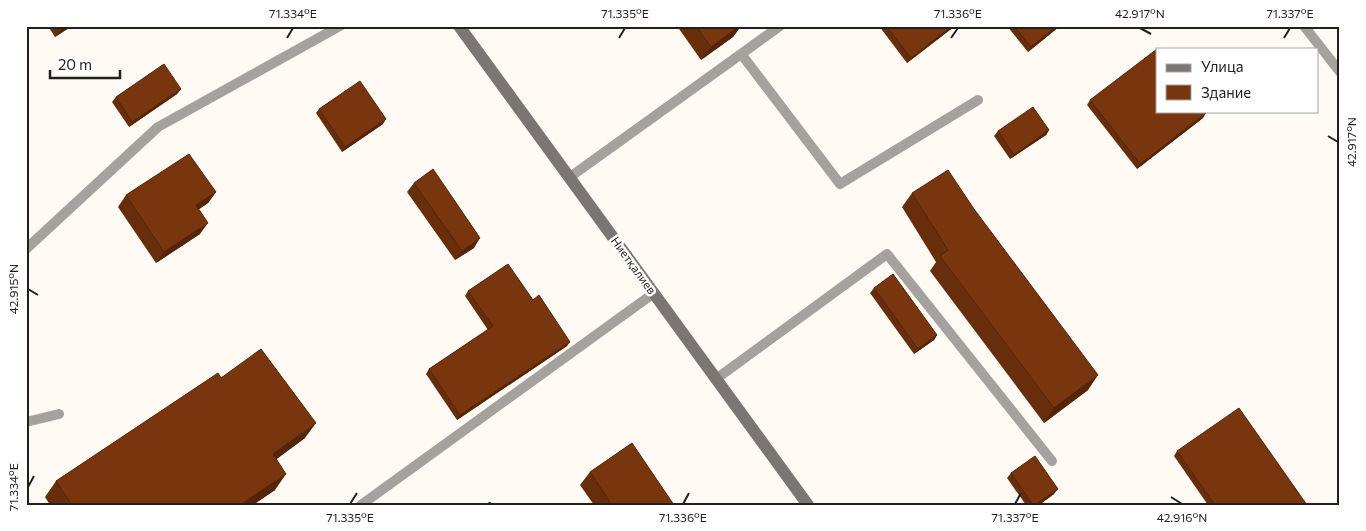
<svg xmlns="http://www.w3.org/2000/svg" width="1366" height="531" font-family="Commissioner,sans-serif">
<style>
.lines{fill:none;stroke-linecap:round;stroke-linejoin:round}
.lane{stroke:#a5a19f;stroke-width:10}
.secondary{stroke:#7b7673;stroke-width:12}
.wall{fill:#682e0c}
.shaded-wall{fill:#55250a}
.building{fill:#79350e;stroke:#55250a}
.ticks{fill:none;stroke:#211f1c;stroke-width:2}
.labels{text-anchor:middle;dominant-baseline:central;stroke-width:5;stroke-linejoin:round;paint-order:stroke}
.street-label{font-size:12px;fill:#211f1c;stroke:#fff}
.neatline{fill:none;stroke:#211f1c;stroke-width:2}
.ticks-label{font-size:12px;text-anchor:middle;fill:#211f1c}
</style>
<rect width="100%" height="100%" fill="#fffbf4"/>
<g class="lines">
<path class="lane" d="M1304,26L1340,72
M742,55L840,184L978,100
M570,177L780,26
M26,249L158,127L340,26
M716,379L887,254L1052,461
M26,422L59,414
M361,505L654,293"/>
<path class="secondary" d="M459,26L808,505"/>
</g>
<path class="wall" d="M48,26H72L55,37Z
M677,26H741L733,37L701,60Z
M879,26H955L907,63Z
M1007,26H1060L1028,52Z
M181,89L177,94L129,127L112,102L116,97Z
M1090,100L1203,118L1137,169L1087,105Z
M319,109L383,124L342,152L316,113Z
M1049,130L1046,135L1010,159L994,136L998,131Z
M414,183L474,248L455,260L407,192Z
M216,192L208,203L199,209L200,234L156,263L118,207L126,195Z
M912,193L974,209L1088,390L1044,423L930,271L936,262L902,207Z
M874,288L937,335L934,340L914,354L870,293Z
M468,291L533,300L567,346L457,420L426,374L429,369L488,330L465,296Z
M221,378L305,438L276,459L275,490L253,505H50L45,497L56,481Z
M1177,451L1307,505H1208L1174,456Z
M590,472L674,505H594L580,485Z
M1011,473L1054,494L1039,505H1026L1007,478Z"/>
<path class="shaded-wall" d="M63,26H72L55,37Z
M739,26H741L733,37L701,60L711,47Z
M952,26H955L907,63L911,58Z
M1057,26H1060L1028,52L1031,47Z
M181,89L177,94L129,127L132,122Z
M1206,113L1203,118L1137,169L1140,164Z
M386,119L383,124L342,152L345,147Z
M1049,130L1046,135L1010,159L1014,155Z
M216,192L208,203L189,216L196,205Z
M208,223L200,234L156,263L164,252Z
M480,238L474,248L455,260L462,251Z
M937,335L934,340L914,354L918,349Z
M570,342L567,346L457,420L460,415Z
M1098,375L1088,390L1044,423L1054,408Z
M316,423L305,438L262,470L273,454Z
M286,474L275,490L253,505H240Z
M1058,489L1054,494L1039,505H1035Z"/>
<path class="building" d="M696,26H739L711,47Z
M886,26H952L911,58Z
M1014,26H1057L1031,47Z
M1157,49V111H1205L1206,113L1140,164L1090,100Z
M164,64L181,89L132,122L116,97Z
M360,81L386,119L345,147L319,109Z
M1033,107L1049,130L1014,155L998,131Z
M189,154L216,192L196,205L208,223L164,252L126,195Z
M433,169L480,238L462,251L414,183Z
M948,170L974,209L1098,375L1054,408L940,256L948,250L912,193Z
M508,264L533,300L539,295L570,342L460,415L429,369L493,326L468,291Z
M893,274L937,335L918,349L874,288Z
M261,349L316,423L273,454L286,474L240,505H72L56,481L218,373L221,378Z
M1239,408L1307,505H1215L1177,451Z
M632,443L674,505H612L590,472Z
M1035,456L1058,489L1035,505H1033L1011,473Z
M490,502L492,505H485Z"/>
<path class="ticks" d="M1140,28L1151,34M287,38L293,28M619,38L625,28M951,38L958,28M1284,38L1290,28M1328,136L1338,142M28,289L38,295M28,487L34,476M1171,497L1182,504M350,504L357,493M683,504L689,493M1015,504L1021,493"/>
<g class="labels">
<g class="street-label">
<text transform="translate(634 265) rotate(54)">Ниетқалиев</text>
</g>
</g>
<rect width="1366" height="531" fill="none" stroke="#ffffff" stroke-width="55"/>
<rect x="1156" y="48" width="162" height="65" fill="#ffffff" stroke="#a6a5a4"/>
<rect x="1166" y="64" width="25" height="8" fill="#7b7673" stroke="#a6a5a4"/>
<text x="1201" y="72" font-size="15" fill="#211f1c">Улица</text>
<rect x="1166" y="85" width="25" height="15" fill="#79350e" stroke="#a6a5a4"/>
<text x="1201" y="98" font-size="15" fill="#211f1c">Здание</text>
<path d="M50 70v8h70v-8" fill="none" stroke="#211f1c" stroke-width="2.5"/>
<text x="58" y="70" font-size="15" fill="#211f1c" stroke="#ffffff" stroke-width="4" paint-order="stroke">20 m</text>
<rect x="28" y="28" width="1310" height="476" class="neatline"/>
<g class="ticks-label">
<text x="293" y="18">71.334°E</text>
<text x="625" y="18">71.335°E</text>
<text x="958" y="18">71.336°E</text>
<text x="1140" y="18">42.917°N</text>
<text x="1290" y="18">71.337°E</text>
<text transform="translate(1352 142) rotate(-90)" y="4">42.917°N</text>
<text transform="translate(14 289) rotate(-90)" y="4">42.915°N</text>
<text transform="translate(14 487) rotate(-90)" y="4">71.334°E</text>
<text x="350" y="522">71.335°E</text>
<text x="683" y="522">71.336°E</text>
<text x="1015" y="522">71.337°E</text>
<text x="1182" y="522">42.916°N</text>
</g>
</svg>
